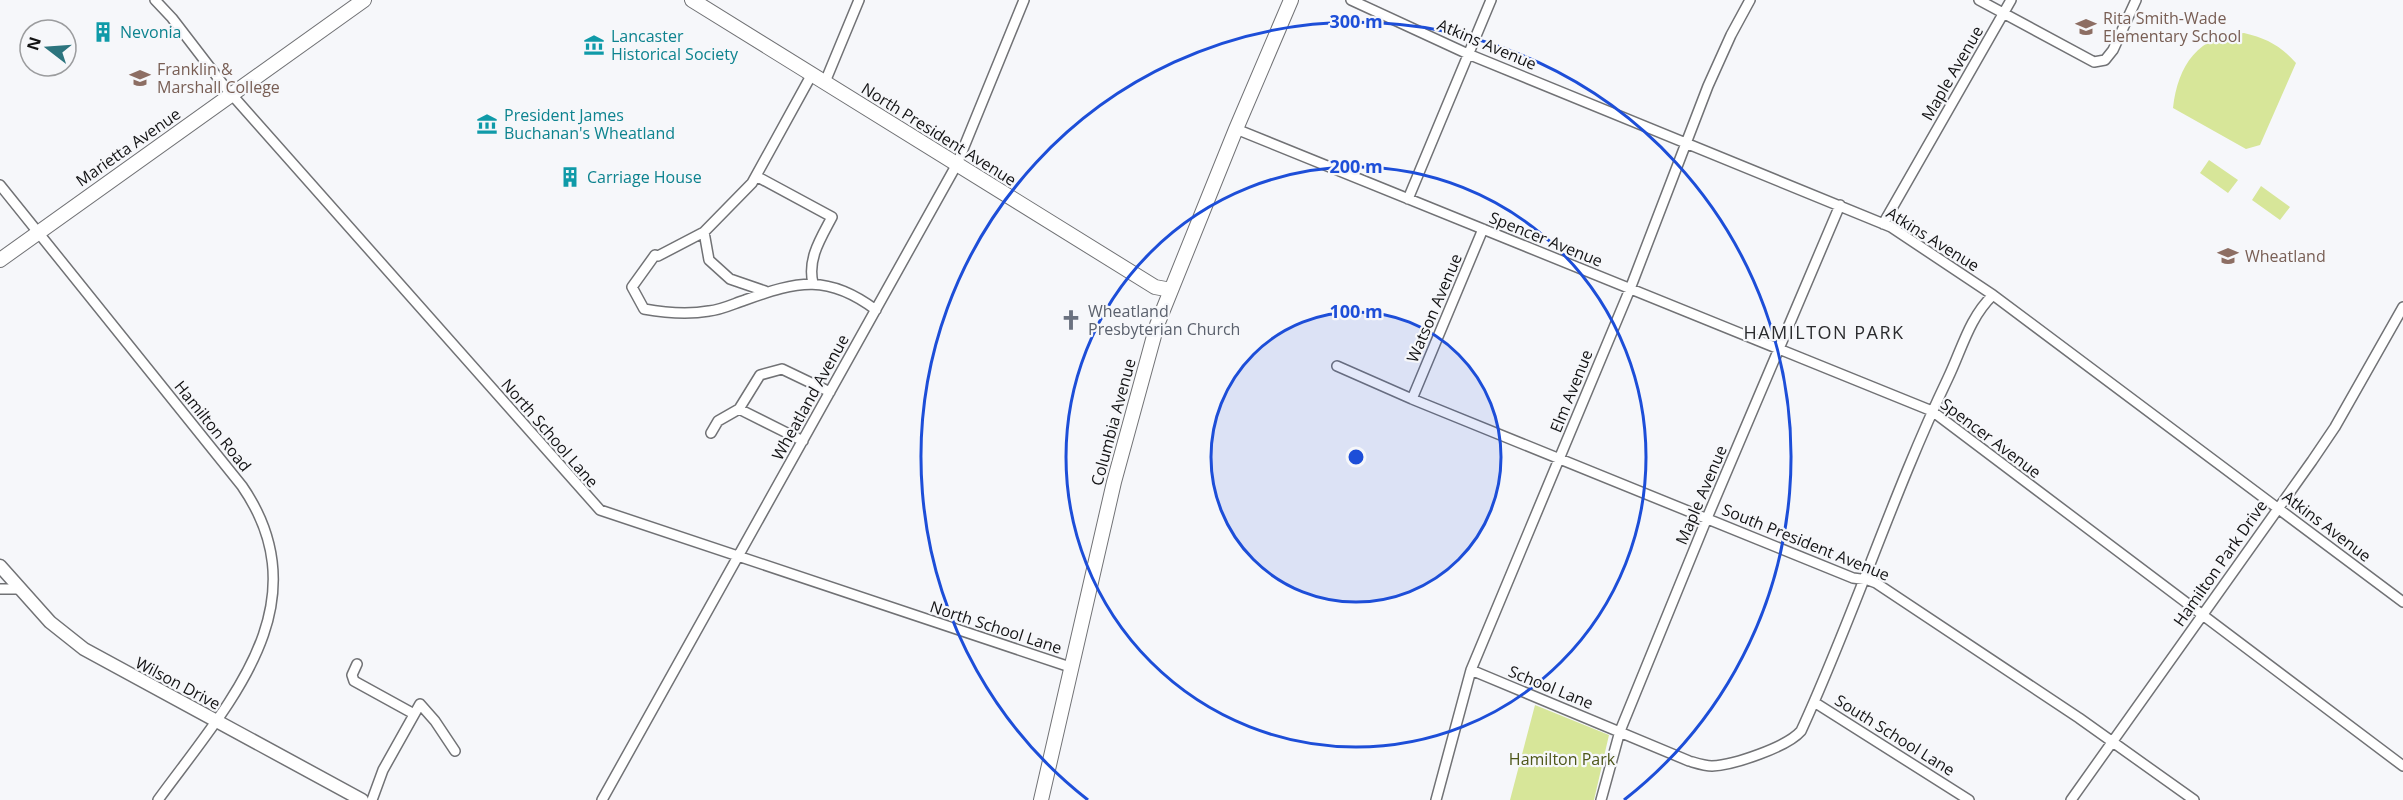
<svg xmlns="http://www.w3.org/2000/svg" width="2403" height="800" font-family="'Open Sans',sans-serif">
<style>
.green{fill:#d7e699}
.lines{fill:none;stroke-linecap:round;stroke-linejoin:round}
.street-casing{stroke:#717275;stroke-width:12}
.secondary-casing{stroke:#717275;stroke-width:15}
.primary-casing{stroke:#717275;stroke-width:16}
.street{stroke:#fff;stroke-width:9}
.secondary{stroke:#fff;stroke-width:12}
.primary{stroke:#fff;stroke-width:14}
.ring{fill:none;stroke:#1d4ed8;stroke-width:3}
.labels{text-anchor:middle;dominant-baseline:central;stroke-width:4.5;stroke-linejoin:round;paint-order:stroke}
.education-label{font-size:16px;fill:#785e54;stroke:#f6f7fa;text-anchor:start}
.culture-label{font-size:16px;fill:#0d838f;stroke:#f6f7fa;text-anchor:start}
.street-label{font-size:16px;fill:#131314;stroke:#f6f7fa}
.worship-label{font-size:16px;fill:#5b616d;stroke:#f6f7fa;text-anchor:start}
.park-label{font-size:16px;fill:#4e5719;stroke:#f6f7fa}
.neighbourhood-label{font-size:18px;letter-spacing:1.5px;fill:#2b2c2e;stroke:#f6f7fa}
.centre{fill:#1d4ed8;stroke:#f6f7fa;stroke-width:3}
.ring-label{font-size:18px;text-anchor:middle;font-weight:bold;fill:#1d4ed8;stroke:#f6f7fa;stroke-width:4.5;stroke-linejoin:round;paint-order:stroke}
</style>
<rect width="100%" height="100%" fill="#f6f7fa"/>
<path class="green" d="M2244,33C2266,38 2281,46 2296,63L2260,145L2246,149L2173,108C2178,65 2198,35 2244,33Z
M2209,160L2238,180L2228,193L2200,173Z
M2261,186L2290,207L2280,220L2252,200Z
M1535,705L1609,735L1594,800H1510Z"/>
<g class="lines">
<g class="street-casing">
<path id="street" d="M155,0L172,18L225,87L600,510L1070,667
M1351,0L1468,54L1891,227L1993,295L2403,602
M1979,0L2094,62L2105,60L2113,50L2136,0
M812,74L752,183L704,232L658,256L655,255L632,287L644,309C666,313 687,315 709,311C721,310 733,304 745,300C798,281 828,274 876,310
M825,82L859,0
M1236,129L1932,411L2403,766
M756,176L832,217C821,238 807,259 813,283
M0,185L242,486C324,605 227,705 158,800
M1408,199L1491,0
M1883,224L2011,0
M704,232L709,260L730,279L765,291
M1337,366L1412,399L1853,578L1868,580L1876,583L2079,718L2194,800
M1412,399L1483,229
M739,409L803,441
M711,433L718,421L739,409L760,375L782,369L830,392
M0,589H19
M357,664L352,675L354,681L414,714
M1471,670L1689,761C1696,763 1705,766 1712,766C1734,765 1787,747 1801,731C1854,616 1893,493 1948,378C1962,349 1969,318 1993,295
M1814,702L1969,800
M372,800L383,770L420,704L435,721L455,751
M602,800L957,164L1024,0
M1436,800L1471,670L1630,289L1708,86L1731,35L1750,0
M1601,800L1620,731L1707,518L1840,205
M2071,800L2312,461L2335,427L2403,307"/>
</g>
<g class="secondary-casing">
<path id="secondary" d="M0,566L50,622L84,649L362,800"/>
</g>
<g class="primary-casing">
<path id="primary" d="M692,0L1155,287L1171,290
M0,260L364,0
M1041,800L1114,482L1157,325L1236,129L1291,0"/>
</g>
<use href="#street" class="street"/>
<use href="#secondary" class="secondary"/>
<use href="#primary" class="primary"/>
</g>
<circle cx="1356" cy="457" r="145" fill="#1d4ed8" fill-opacity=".12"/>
<g class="ring">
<circle cx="1356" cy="457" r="145"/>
<circle cx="1356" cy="457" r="290"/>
<path d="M1088 800A435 435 0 1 1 1624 800"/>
</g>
<defs>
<g id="school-bare" transform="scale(1.62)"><path d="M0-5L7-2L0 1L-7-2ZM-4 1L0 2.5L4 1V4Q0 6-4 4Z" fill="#8d6e63" stroke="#f6f7fa" stroke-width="2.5" paint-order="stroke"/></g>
<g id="building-bare" transform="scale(1.62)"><path d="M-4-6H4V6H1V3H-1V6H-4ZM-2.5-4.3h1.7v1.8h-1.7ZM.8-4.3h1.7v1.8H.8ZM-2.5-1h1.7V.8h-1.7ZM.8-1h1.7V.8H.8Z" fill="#0f9aa8" stroke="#f6f7fa" stroke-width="2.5" paint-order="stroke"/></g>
<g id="museum-bare" transform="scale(1.62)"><path d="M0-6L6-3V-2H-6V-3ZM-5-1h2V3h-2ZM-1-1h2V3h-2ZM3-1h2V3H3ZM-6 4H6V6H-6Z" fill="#0f9aa8" stroke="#f6f7fa" stroke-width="2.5" paint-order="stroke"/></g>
<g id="university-bare" transform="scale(1.62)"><path d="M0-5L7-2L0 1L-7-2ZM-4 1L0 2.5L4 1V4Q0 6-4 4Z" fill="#8d6e63" stroke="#f6f7fa" stroke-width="2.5" paint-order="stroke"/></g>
<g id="church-bare" transform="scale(1.62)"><path d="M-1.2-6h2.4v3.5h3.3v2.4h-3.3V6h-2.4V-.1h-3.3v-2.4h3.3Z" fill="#6b7280" stroke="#f6f7fa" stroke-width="2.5" paint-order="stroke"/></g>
</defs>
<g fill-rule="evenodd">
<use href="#school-bare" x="2086" y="27"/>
<use href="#building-bare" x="103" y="32"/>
<use href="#museum-bare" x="594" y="45"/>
<use href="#university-bare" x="140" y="78"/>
<use href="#museum-bare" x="487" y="124"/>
<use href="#building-bare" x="570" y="177"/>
<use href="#school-bare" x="2228" y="256"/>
<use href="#church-bare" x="1071" y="320"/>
</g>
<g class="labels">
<g class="education-label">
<text x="2103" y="18">Rita Smith-Wade<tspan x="2103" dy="18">Elementary School</tspan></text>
<text x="157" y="69">Franklin &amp;<tspan x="157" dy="18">Marshall College</tspan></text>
<text x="2245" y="256">Wheatland</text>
</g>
<g class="culture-label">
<text x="120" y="32">Nevonia</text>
<text x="611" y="36">Lancaster<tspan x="611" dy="18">Historical Society</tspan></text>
<text x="504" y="115">President James<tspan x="504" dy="18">Buchanan's Wheatland</tspan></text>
<text x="587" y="177">Carriage House</text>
</g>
<g class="street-label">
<text transform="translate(1487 44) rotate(23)">Atkins Avenue</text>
<text transform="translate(1952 73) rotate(-60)">Maple Avenue</text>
<text transform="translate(939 134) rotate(32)">North President Avenue</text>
<text transform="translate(128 147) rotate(-35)">Marietta Avenue</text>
<text transform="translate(1546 239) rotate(22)">Spencer Avenue</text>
<text transform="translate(1933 239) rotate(32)">Atkins Avenue</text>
<text transform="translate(1434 308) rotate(-67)">Watson Avenue</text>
<text transform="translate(1571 391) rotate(-68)">Elm Avenue</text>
<text transform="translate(810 397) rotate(-61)">Wheatland Avenue</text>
<text transform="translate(1113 422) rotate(-75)">Columbia Avenue</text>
<text transform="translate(213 426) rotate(51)">Hamilton Road</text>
<text transform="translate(550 433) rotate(49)">North School Lane</text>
<text transform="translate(1991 438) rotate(37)">Spencer Avenue</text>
<text transform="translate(1701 495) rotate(-67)">Maple Avenue</text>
<text transform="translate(2327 526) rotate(37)">Atkins Avenue</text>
<text transform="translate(1806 542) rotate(22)">South President Avenue</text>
<text transform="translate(2220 563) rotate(-55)">Hamilton Park Drive</text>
<text transform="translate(996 627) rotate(18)">North School Lane</text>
<text transform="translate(178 683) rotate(28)">Wilson Drive</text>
<text transform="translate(1551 687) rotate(22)">School Lane</text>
<text transform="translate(1895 735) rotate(32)">South School Lane</text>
</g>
<g class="worship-label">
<text x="1088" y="311">Wheatland<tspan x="1088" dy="18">Presbyterian Church</tspan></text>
</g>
<g class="park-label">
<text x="1562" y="759">Hamilton Park</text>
</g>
<g class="neighbourhood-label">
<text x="1824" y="332">HAMILTON PARK</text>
</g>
</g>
<circle cx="1356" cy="457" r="9" class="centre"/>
<g class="ring-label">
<text x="1356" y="28">300 m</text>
<text x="1356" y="173">200 m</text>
<text x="1356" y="318">100 m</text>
</g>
<g transform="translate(48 48) rotate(287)"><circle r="28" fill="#f6f7fa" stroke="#9b9c9e" stroke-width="1.5"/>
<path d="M0-4.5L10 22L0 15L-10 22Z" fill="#2c747e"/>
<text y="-9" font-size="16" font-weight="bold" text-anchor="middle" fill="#131314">N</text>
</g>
</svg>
